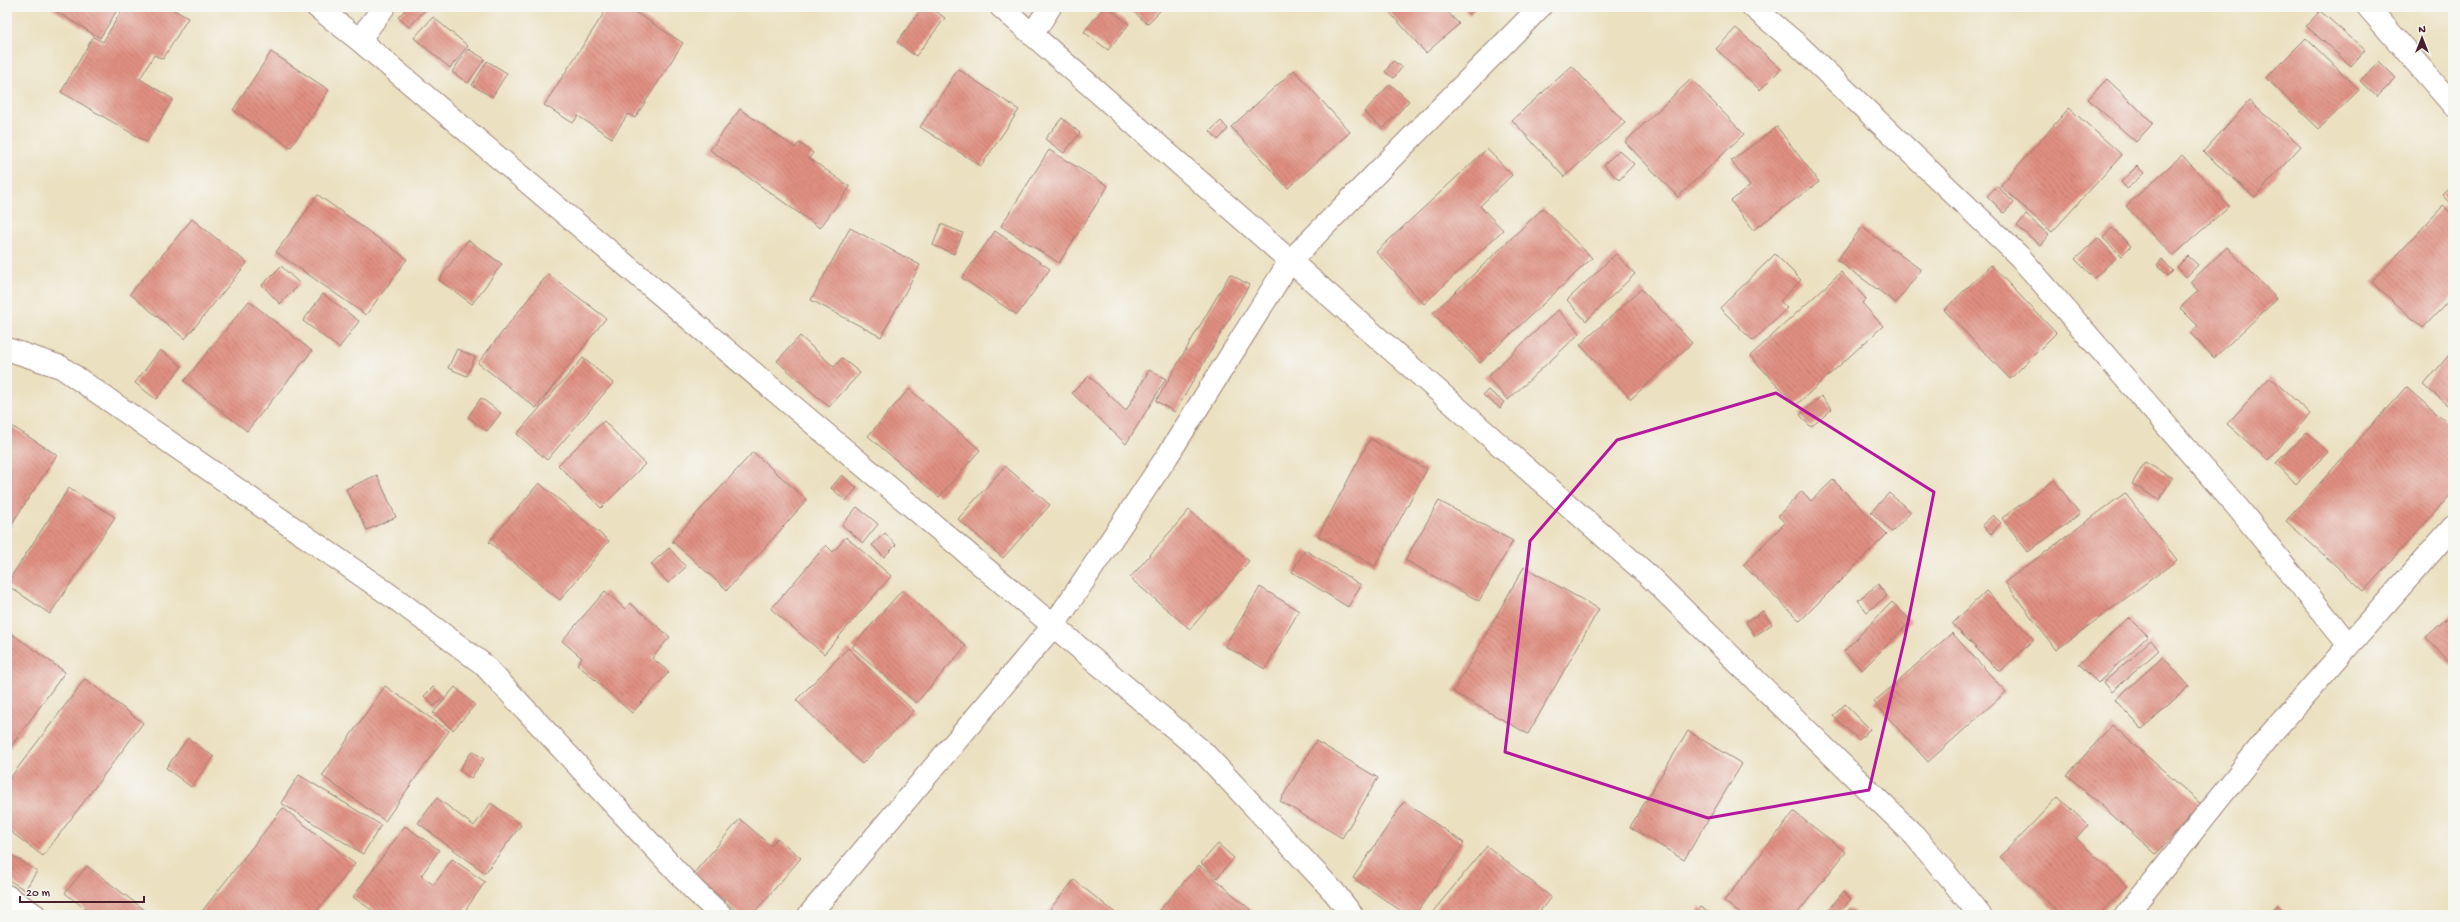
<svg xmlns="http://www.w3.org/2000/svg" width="2460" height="922" font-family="'Gochi Hand',sans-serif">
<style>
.building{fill:url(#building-back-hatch)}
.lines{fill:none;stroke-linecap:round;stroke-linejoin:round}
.street-casing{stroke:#9a8076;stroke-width:24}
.street{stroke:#fff;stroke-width:22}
.marked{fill:none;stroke:#b5179e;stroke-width:3;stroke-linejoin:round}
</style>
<defs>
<pattern id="building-back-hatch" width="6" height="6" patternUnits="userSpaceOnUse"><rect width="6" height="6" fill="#e08f81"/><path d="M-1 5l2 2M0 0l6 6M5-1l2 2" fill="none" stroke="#b8746a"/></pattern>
</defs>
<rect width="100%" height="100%" fill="#f6f6f2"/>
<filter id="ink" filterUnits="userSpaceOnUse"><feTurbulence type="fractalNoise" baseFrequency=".025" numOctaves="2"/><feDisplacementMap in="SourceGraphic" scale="8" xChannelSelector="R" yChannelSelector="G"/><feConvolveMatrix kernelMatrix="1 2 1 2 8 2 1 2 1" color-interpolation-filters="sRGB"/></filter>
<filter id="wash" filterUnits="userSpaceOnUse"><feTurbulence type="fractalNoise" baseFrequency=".012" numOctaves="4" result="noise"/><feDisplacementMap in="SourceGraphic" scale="16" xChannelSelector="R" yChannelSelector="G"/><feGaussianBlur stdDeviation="0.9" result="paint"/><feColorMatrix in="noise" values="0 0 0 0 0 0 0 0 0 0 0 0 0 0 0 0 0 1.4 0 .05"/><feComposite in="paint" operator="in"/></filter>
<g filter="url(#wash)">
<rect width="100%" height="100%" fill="#ebe0c0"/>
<g id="blocks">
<path class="building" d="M54,7H119L100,38L52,9Z
M124,7H169L188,18L163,59L154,55L140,79L173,99L147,142L61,92L93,37L103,42Z
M408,7H428L409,27L398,17Z
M608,7H627L683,43L635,118L628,114L612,138L578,116L573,123L544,105Z
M923,7H930L945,18L916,56L897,42Z
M1104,7H1107L1129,24L1108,50L1084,32Z
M1129,7H1164L1147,24Z
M1385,7H1443L1459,24L1426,53Z
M1462,7H1477L1469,15Z
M2320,11L2365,50L2351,66L2306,26Z
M433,17L468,46L450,68L414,38Z
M1736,28L1781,69L1760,90L1716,49Z
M2306,38L2359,90L2319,129L2266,78Z
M468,49L485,59L468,83L452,72Z
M271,52L329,90L291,147L233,110Z
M487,61L507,73L492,97L472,85Z
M1393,61L1402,67L1394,78L1385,72Z
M2379,61L2396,78L2377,97L2360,81Z
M1572,66L1625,123L1564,177L1512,120Z
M958,69L1019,110L981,166L920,127Z
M1294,70L1350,132L1288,188L1231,127Z
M1691,79L1744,134L1678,197L1625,142Z
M2107,79L2153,123L2136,142L2088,99Z
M1390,84L1409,101L1383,129L1364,112Z
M2249,101L2301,146L2255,197L2203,152Z
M2069,108L2122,155L2052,232L2000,186Z
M740,109L795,148L799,143L813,153L809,158L850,187L820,228L710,150Z
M1062,118L1080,133L1064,153L1045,139Z
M1221,121L1228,129L1218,140L1210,131Z
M1777,127L1819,182L1753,230L1731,201L1750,186L1731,161Z
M1487,149L1512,175L1480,206L1503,230L1424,304L1376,252Z
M1049,150L1108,186L1059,263L1001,226Z
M1619,150L1634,164L1619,180L1604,165Z
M2182,155L2229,206L2173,256L2126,206Z
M2137,166L2144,173L2127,189L2121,182Z
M1997,186L2014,203L2004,213L1987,196Z
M2451,186L2453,188V206L2442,195Z
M318,195L407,259L366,315L276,252Z
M2443,206L2453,215V296L2423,328L2372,282Z
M1543,208L1592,258L1480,363L1433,313Z
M2026,215L2049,235L2041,246L2017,226Z
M192,219L247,263L185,339L130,294Z
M941,224L963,233L954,254L933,245Z
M1862,227L1921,270L1896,303L1837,260Z
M850,228L920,265L881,337L811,300Z
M2112,228L2131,246L2121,256L2103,238Z
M995,231L1050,269L1017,315L962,278Z
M2098,238L2116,258L2094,278L2075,259Z
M468,240L502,264L472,304L439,280Z
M2227,247L2277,299L2214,358L2190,333L2198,326L2180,308L2198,291L2190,282Z
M1616,254L1635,274L1586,321L1567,300Z
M1775,254L1801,280L1780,301L1787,308L1753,341L1720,308Z
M2188,256L2198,265L2186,277L2177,267Z
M2162,259L2173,271L2168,276L2157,265Z
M1991,265L2056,333L2010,379L1944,310Z
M281,266L300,284L280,304L262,285Z
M1841,272L1866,299L1862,303L1883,326L1796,405L1750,356Z
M548,274L606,318L536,408L478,363Z
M1230,274L1249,285L1175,412L1156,401Z
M1641,289L1692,343L1631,399L1580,345Z
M323,294L359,321L339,348L303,321Z
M249,301L312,351L247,431L184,381Z
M1558,310L1580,333L1508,400L1487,377Z
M800,336L834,367L842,358L860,373L829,407L777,361Z
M457,349L475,357L467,376L448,368Z
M160,350L182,366L156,399L135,383Z
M2453,350V409L2424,385Z
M583,358L613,383L547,460L517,434Z
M1149,370L1166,379L1126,444L1072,393L1089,376L1126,411Z
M2270,377L2310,414L2268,460L2227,424Z
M2406,387L2453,428V492L2364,591L2286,521Z
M909,389L980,450L939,497L868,436Z
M1488,390L1504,402L1500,408L1483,395Z
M1821,396L1832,409L1811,427L1800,415Z
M481,398L501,413L487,431L468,417Z
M604,421L645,464L601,508L558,465Z
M7,423L57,455L7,531Z
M2307,432L2328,452L2296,484L2276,463Z
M1370,439L1427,469L1375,566L1318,536Z
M753,452L807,500L727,590L672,541Z
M2145,462L2172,478L2159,500L2132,484Z
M1005,466L1050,505L1003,558L958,519Z
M377,475L396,517L367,530L346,489Z
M842,475L857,488L846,501L831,488Z
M1833,480L1887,534L1800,621L1743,565L1785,523L1778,516L1802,491L1811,501Z
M2054,480L2080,514L2028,552L2002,518Z
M539,483L609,541L560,600L489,542Z
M69,488L115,517L50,614L7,585V583Z
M1889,493L1911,512L1892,532L1871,512Z
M2125,493L2177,560L2056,650L2005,582Z
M1439,501L1513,541L1479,601L1405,560Z
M857,507L878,524L863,543L842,525Z
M1189,510L1249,561L1190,629L1130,578Z
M1993,515L2001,523L1991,534L1982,525Z
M885,533L896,545L884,557L872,545Z
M846,537L891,576L824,654L771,609L826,545L833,552Z
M669,548L686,567L668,583L651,564Z
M1305,550L1361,585L1348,607L1292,572Z
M1524,567L1599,609L1528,734L1453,692Z
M1878,584L1887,596L1867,612L1858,600Z
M1260,587L1299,611L1265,669L1225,646Z
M902,590L966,646L916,703L852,647Z
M605,591L625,609L630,603L670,637L652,658L669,672L632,713L577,664L582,658L562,641Z
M1986,591L2034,639L2000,672L1952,624Z
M1892,602L1911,621L1862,670L1844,651Z
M1763,611L1772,624L1755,636L1746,622Z
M2453,613V668L2426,637Z
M2129,617L2148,636L2098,683L2079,664Z
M11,633L65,672L7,752V639Z
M1952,633L2006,692L1928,762L1874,702Z
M2151,640L2159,650L2112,692L2104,682Z
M848,648L914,711L862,764L796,700Z
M2163,657L2189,686L2142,729L2115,700Z
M85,679L143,723L43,856L7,829V782Z
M385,686L449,731L385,821L322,776Z
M433,687L444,697L434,706L424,696Z
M455,687L475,705L453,730L433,713Z
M1845,704L1870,729L1859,740L1833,716Z
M2112,725L2201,804L2156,854L2067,775Z
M1688,731L1742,764L1684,860L1630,827Z
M188,738L214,757L191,787L166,768Z
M1316,741L1378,778L1342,838L1280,801Z
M472,751L484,759L471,778L459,770Z
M299,775L381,825L363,854L281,803Z
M2058,797L2088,825L2076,838L2127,886L2098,915H2061L2000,857Z
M437,798L474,826L491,803L521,825L485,873L418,823Z
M1404,802L1464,843L1415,915H1407L1353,878Z
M283,808L355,864L314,915H199Z
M1794,812L1846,852L1796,915H1742L1724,901Z
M740,819L771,846L777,838L801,858L752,915H741L693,874Z
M405,826L439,850L421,876L434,885L452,859L485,882L462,915H379L353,897Z
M1218,844L1234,858L1217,878L1201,863Z
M1487,846L1551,897L1537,915H1430Z
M7,852L37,871L25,890L7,879Z
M1199,865L1252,911L1248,915H1155Z
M87,866L146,911L143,915H93L65,893Z
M1074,880L1118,915H1045Z
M1843,892L1851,899L1838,915H1825Z
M2278,905L2287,915H2267Z
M1700,907L1713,915H1695Z
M1850,908L1859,915H1844Z"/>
</g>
</g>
<g filter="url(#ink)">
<use href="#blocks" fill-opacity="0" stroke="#9a8076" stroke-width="1"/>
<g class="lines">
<g class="street-casing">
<path id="street" d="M317,7L359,40L1204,753L1334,892L1352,915
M1001,7L1649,576L1915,836L1980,915
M1753,7L1797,44L2019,256L2238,508L2348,644
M2368,7L2453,105
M1032,35L1050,7
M359,40L384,7
M7,349L61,367L400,602L483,664L694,890L721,915
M7,896L35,915
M809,915L1054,625L1168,455L1290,261L1540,7
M2126,915L2268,737L2453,527"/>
</g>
<use href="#street" class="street"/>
</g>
</g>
<path class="marked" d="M1776,393L1934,492L1905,637L1869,790L1708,818L1505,752L1530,541L1617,440Z"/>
<rect width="2460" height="922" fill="none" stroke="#f6f6f2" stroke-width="24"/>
<g transform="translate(2422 38)" stroke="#f6f6f2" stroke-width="3" paint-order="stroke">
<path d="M0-3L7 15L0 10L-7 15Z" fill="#4a1f2b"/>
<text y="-6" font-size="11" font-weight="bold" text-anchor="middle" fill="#4a1f2b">N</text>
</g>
<path d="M20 896v6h124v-6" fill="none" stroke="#4a1f2b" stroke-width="2"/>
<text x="26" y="896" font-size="12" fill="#4a1f2b" stroke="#f6f6f2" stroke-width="3" paint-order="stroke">20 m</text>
</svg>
